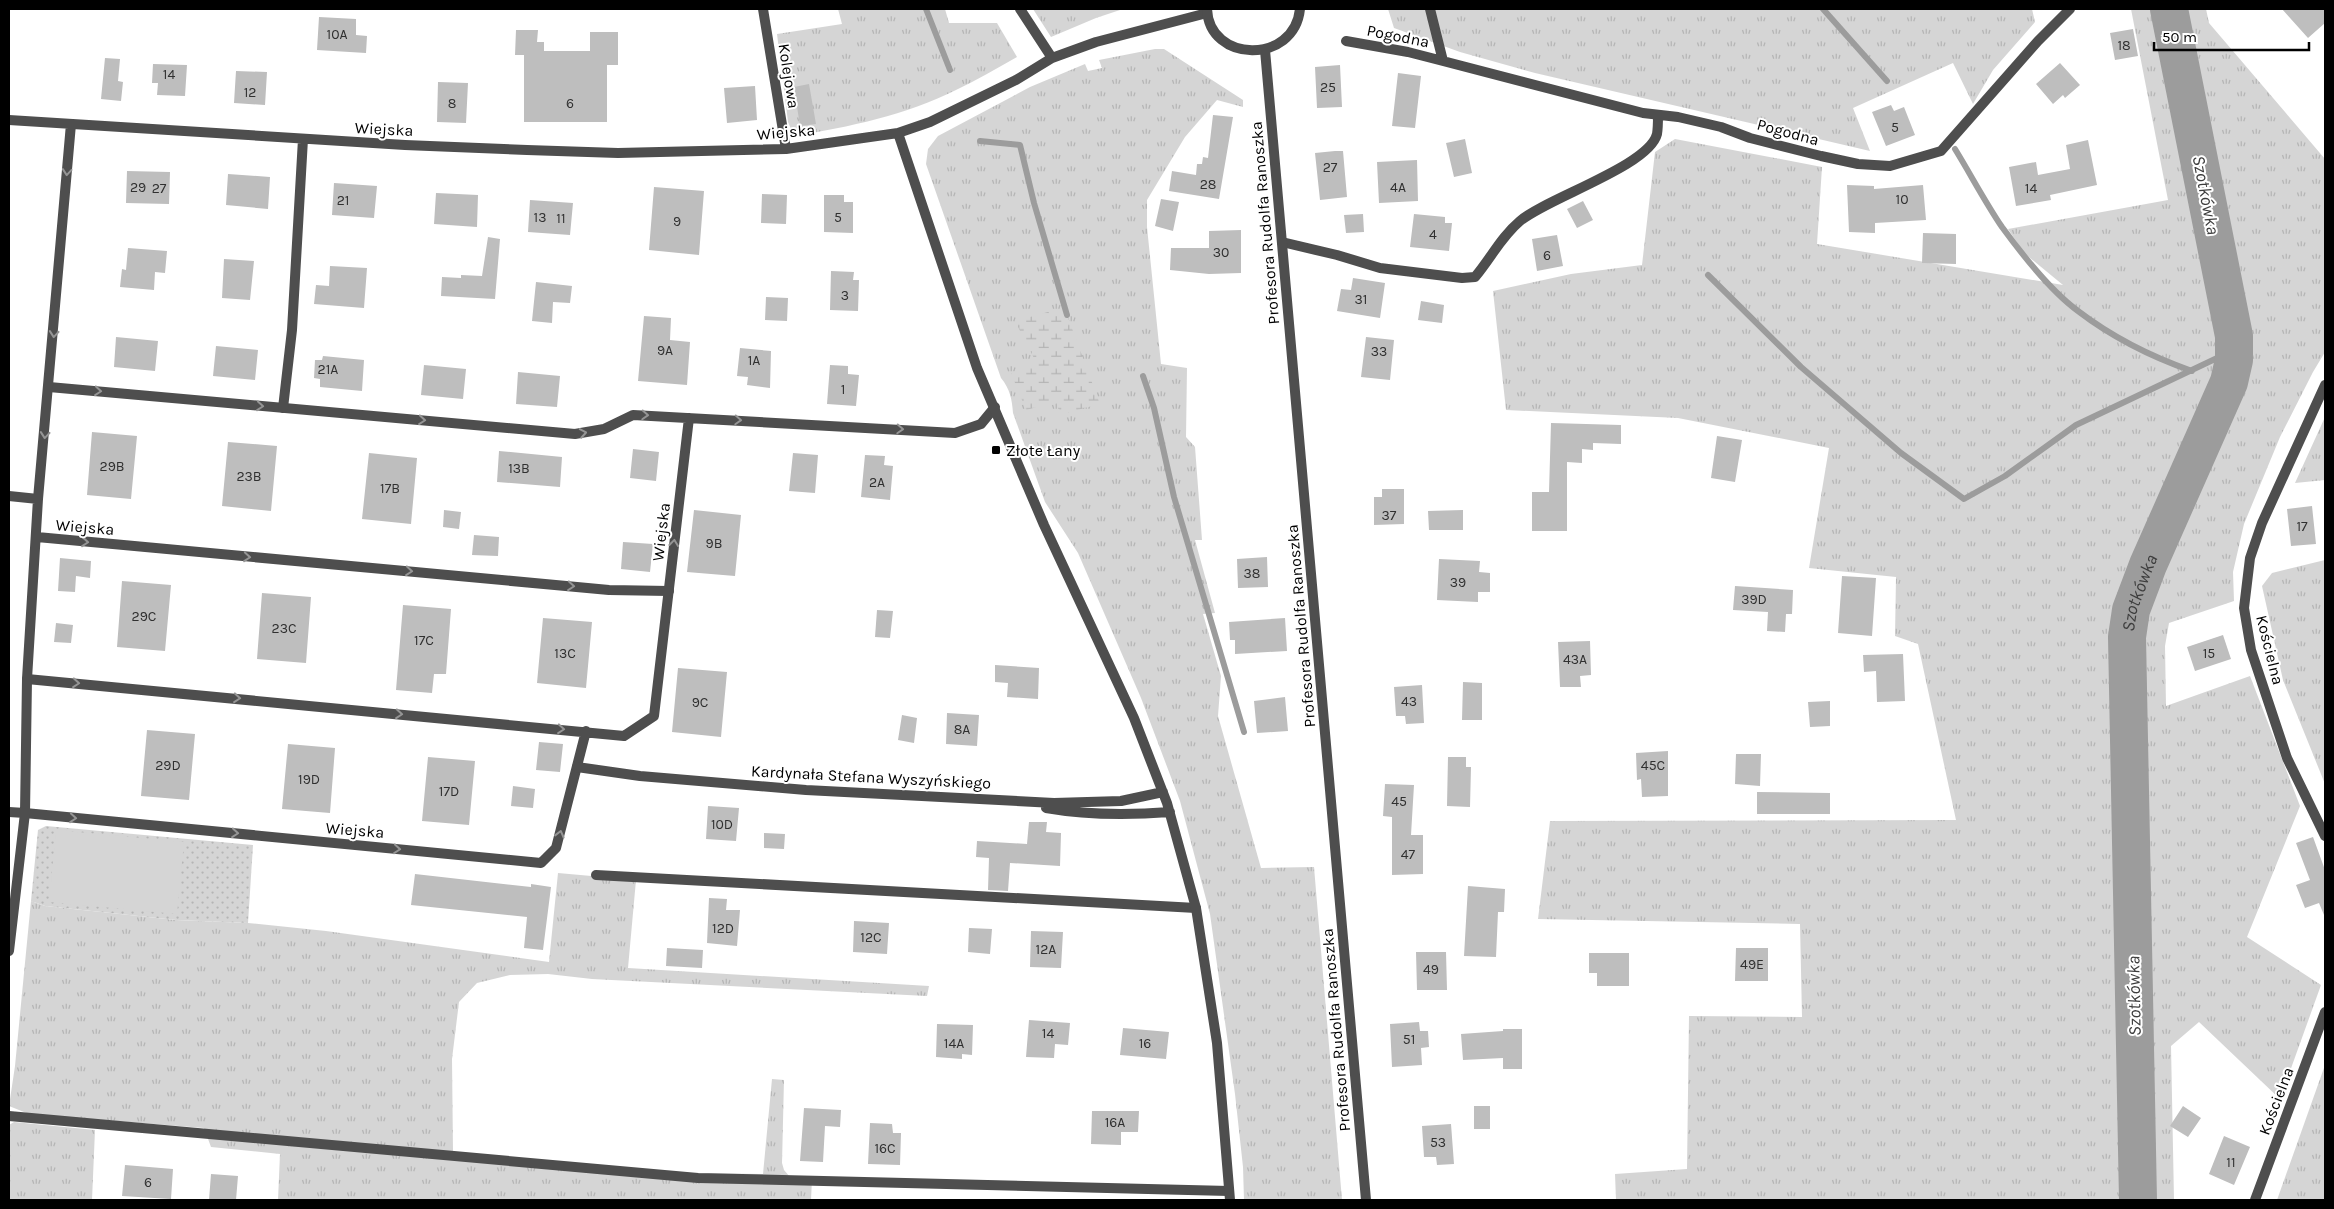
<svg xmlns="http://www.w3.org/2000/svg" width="2334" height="1209" font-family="Karla,sans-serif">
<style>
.grass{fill:url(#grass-tufts)}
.wetland{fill:url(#wetland-marsh)}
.park{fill:url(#park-dots)}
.garden{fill:#d5d5d5}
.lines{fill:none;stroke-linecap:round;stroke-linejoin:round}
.stream{stroke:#9c9c9c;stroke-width:6}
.river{stroke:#9c9c9c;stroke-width:38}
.building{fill:#bebebe}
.service{stroke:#4e4e4e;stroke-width:10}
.minor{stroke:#4e4e4e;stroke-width:10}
.tertiary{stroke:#4e4e4e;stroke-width:10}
.oneway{stroke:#959595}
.poi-dot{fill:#000;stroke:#fff;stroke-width:2}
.labels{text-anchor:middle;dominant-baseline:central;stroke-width:4;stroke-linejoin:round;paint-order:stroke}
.number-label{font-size:14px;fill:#303030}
.street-label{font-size:16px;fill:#000;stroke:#fff}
.poi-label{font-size:16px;fill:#000;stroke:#fff;text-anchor:start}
.water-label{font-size:18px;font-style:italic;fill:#3d3d3d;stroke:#fff}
</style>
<defs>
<pattern id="grass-tufts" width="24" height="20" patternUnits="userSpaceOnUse" patternTransform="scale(1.25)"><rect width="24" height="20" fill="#d5d5d5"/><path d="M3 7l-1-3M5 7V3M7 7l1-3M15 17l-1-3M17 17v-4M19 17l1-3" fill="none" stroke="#b5b5b5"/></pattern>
<pattern id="wetland-marsh" width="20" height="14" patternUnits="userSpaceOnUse" patternTransform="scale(1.25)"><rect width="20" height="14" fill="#d5d5d5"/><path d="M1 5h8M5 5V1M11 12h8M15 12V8" fill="none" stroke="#b5b5b5"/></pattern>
<pattern id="park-dots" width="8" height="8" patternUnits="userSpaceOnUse" patternTransform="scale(1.25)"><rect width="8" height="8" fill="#d5d5d5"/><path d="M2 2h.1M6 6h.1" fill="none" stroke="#b5b5b5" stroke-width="1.8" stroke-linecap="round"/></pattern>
</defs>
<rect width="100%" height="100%" fill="#fff"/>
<path class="grass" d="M838,9H945L949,23H997L1017,57C997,68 977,80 956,90C906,115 849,127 794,136L788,122L777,34L842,24Z
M1033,9H1123L1096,18L1051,37Z
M1388,9H2032L2035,22L1993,70L1973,104L1953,63L1853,108L1870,151L1535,73L1460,52L1394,28Z
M2131,9H2206L2209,23L2325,159V352L2313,372L2280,437L2244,524L2233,572L2234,601L2169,623L2165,646L2166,706L2250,676L2300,806L2247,937L2321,985L2280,1099L2199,1022L2171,1046L2174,1200H1616L1615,1174L1687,1169L1689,1016L1802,1017L1800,924L1538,919L1550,821L1956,820L1918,644L1895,636L1896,577L1809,568L1829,448L1678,418L1506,410L1493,291L1571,274L1642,265L1655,152L1675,139L1822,167L1817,244L2063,285L2024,253L2008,229L2168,200Z
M1155,49H1164L1243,100V107L1217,100L1185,137L1147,200V227L1161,364L1187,368L1186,437L1195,447L1202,540H1195L1215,613L1203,614L1221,676L1218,716L1261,868L1314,867L1342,1200H1244L1243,1167L1235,1094L1210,914L1180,801L1141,698L1078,553L1045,502L1013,413C1012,399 1010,389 1001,378L926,164L928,149L938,136L1030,87L1085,64L1088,71L1102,68L1099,60Z
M2325,417V480L2295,483Z
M2325,560V784L2283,680L2262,586L2272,573Z
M558,873L636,880L628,968L929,986L927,996L592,979L548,974L510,975L477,983L459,1002L452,1059L453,1152L689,1173L763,1174L772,1079L784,1080L782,1163L784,1170L790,1177L812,1179L811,1200H278L280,1154L211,1147L204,1128L29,1114L9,1106L15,1066L31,901L45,906L176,920L248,923L326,931L549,962Z
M2325,1065V1200H2277Z
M14,1122L95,1130L92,1200H9V1125Z"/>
<path class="wetland" d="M1048,312L1067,315L1100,404L1062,414L1055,402L1026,410L1011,373L1036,362L1015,321Z"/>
<path class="park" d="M46,826L253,845L248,923L176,920L45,906L31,901L38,830Z"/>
<path class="garden" d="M56,830L184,842L177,914L49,902Z"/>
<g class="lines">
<path class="stream" d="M926,9L950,70
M1823,9L1887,81
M980,141L1020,145L1034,203L1067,315
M1955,149C1971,175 1985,202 2002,227C2021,253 2052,292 2078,311C2112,337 2152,357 2192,371
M1708,275L1801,367L1901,453L1964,499L2005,476L2076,425L2234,350
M1143,376L1154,408L1174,497L1244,732"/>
<path class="river" id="s1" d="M2138,1200L2127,637L2131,610L2148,565L2229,382L2234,360V336L2169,9"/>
</g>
<path class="building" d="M2282,9H2325V23L2308,38Z
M319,17L356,19V35L367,36L366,53L317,50Z
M2133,29L2138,56L2115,60L2110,33Z
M516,30H538L537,42H544V51H590V32H618V65H607V122H524V55H515Z
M105,58L120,59L118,81L123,82L121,101L101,99Z
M2060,63L2080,85L2065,98L2063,95L2053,104L2036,84Z
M153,64L187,65L185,96L157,95L158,83H152Z
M1340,65L1342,107L1317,108L1315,67Z
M236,71L267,72L265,105L234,103Z
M1398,73L1421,76L1415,128L1392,126Z
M438,82L468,83L466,123L437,122Z
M809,84L816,124L800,126L794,87Z
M755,86L757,120L727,123L724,88Z
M1891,105L1894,111L1904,107L1915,135L1886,146L1872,112Z
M1213,115L1233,117L1219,199L1169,191L1172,171L1196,175L1197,164H1202L1203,157L1208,158Z
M1465,139L1472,173L1454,177L1446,143Z
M2088,140L2097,185L2050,195L2051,200L2016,206L2009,167L2036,162L2038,175L2070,169L2066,145Z
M1335,151H1343L1347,197L1320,200L1315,153Z
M1417,160L1418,201L1379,203L1377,162Z
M127,171L170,172L169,204L126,203Z
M228,174L270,177L268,209L226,205Z
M334,183L377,186L374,218L332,215Z
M1847,185L1874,186V189L1923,185L1926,220L1875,223V233L1849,232Z
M654,187L704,191L699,255L649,250Z
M436,193L478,195L477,227L434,224Z
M762,194L787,195L786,224L761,223Z
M824,195H844V202H853V233L824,232Z
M1161,199L1179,202L1173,231L1155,226Z
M530,200L573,203L570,235L528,232Z
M1583,201L1593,220L1577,228L1567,209Z
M1363,214L1364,232L1346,233L1344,215Z
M1414,214L1445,217V223H1452L1449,251L1410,247Z
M1241,230V273L1209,274L1170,270L1171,248H1209V231Z
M1923,233L1956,234V264L1922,263Z
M1557,235L1563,266L1537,271L1532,239Z
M488,237L500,239L495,299L441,296L442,277L461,278V275L482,276Z
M128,248L167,251L165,273L155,272L154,290L120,287L122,269L126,270Z
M224,259L254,261L250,300L222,298Z
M330,266L367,268L364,308L314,304L316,285L329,286Z
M831,271L854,272L853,280H859L858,311L830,310Z
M1353,278L1385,283L1380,318L1337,311L1341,289L1351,290Z
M536,282L572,286L570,303L553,302L552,323L532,321Z
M766,297L788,298L787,321L765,320Z
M1421,301L1444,305L1442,323L1418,320Z
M644,316L671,318L670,340L690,342L687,385L638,381Z
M116,337L158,341L155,371L114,367Z
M1366,337L1394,340L1390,380L1361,377Z
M216,346L258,350L255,380L213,376Z
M740,348L771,351L770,388L747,385L748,377L737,376Z
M323,356L364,360L362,391L320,387V379L314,378L315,360H322Z
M424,365L466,369L463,399L421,395Z
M830,365L848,366V374L859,375L856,406L827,404Z
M518,372L560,376L557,407L516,404Z
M1551,423L1621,425V444L1593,443V450L1582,449V463L1567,462V531H1532V492H1549Z
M92,432L137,436L131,499L87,495Z
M1717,436L1742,440L1735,482L1711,478Z
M228,442L277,446L271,511L222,506Z
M633,449L659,452L656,481L630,478Z
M499,451L562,457L560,487L497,482Z
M369,453L417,458L411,524L362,519Z
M793,453L818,455L815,493L789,491Z
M865,455L885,456L884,465L893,466L890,500L861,497Z
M1382,489H1404V524L1374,525V497H1382Z
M2312,506L2316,544L2291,546L2287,509Z
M444,510L461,512L459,529L443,527Z
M694,510L741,515L735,576L687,572Z
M1463,510V530H1429L1428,511Z
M474,535L499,537L498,556L472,555Z
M623,542L653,544L650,572L621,569Z
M1267,557L1268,587L1238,588L1237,559Z
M60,558L91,561L90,578L76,576L75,592L58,591Z
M1439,559L1480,561L1479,572L1490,573V592H1478V602L1437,600Z
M1842,576L1876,578L1872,636L1838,633Z
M122,581L171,585L165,651L117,647Z
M1735,586L1793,590L1792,614H1786L1785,632L1767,631L1768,612L1733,610Z
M262,593L311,597L306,663L257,659Z
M403,605L451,609L446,674H434L432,693L396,690Z
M877,610L893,611L890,638L875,637Z
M543,618L592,622L586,688L537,683Z
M1285,618L1287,651L1235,654V640H1230L1229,622Z
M56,623L73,625L71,643L54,642Z
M2223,635L2231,659L2195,671L2187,647Z
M1590,641L1591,675L1580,676L1581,687H1560L1558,642Z
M1903,654L1905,701L1877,702L1876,671L1864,672L1863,655Z
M995,665L1039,668L1038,699L1007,697L1008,683L995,682Z
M678,668L727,672L721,737L672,732Z
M1463,682L1482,683V720H1462Z
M1422,685L1424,723L1406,724L1405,716H1396L1394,687Z
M1285,697L1288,731L1257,733L1254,701Z
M1830,701V726L1810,727L1808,702Z
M947,713L979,715L977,746L946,744Z
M902,715L917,718L914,743L898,740Z
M147,730L195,734L189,800L141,796Z
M539,742L563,744L560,772L536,770Z
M288,744L335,748L330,813L282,809Z
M1668,751V796L1642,797L1641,779L1637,780L1636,753Z
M1736,754H1761L1760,786L1735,784Z
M428,757L475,761L469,825L422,821Z
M1448,757H1466V767H1471L1470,807L1447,806Z
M1385,784L1414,785L1411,835H1423V874L1392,875V817L1383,816Z
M513,786L535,789L533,808L511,806Z
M1757,792L1830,793V814H1757Z
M708,806L739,808L736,841L706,839Z
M1029,822H1047L1046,832L1061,833L1060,866L1010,863L1008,891L988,890L989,858L976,857L977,841L1027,844Z
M764,833L785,834L784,849L764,848Z
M2313,837L2325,870V915H2324L2319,903L2305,908L2296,885L2310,880L2296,843Z
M415,874L531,887V884L551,887L543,950L524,948L527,917L411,905Z
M1468,886L1505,889L1504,912H1498L1496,957L1464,956Z
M709,898L727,899L726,910H740L737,946L707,943Z
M854,921L889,923L887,954L853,952Z
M969,928L992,929L990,954L968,952Z
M1031,931L1063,932L1061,968L1030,967Z
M667,948L703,950L702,968L666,966Z
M1736,948H1768V981H1735Z
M1416,952H1446L1447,990H1417Z
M1589,953H1629V986H1597V973H1589Z
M1029,1020L1070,1023L1068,1045L1055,1044L1054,1058L1026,1057Z
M1419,1022L1420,1031H1428L1429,1047L1421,1048L1422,1065L1392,1067L1390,1024Z
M937,1024L973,1025L972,1055L962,1054V1059L936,1057Z
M1123,1028L1169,1032L1166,1059L1120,1055Z
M1503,1029H1522V1069H1503V1058L1463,1060L1461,1034L1503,1031Z
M1474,1106H1490V1129H1474Z
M2183,1106L2201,1118L2188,1137L2170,1126Z
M804,1108L841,1110L840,1127L825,1126L823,1162L800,1161Z
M1092,1111H1139L1138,1132H1121V1145L1091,1144Z
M870,1123L892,1124L893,1133H901L900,1165L868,1164Z
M1451,1124L1454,1164L1437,1165L1436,1157H1424L1422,1126Z
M2224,1136L2250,1147L2234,1185L2209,1174Z
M125,1165L173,1169L171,1199L122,1196Z
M211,1174L238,1176L236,1200H209Z"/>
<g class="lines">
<path class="service" d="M49,387L575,434L604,429L633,415L955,433L981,424L995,407
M27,679L624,736L654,716L689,418
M25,813L541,863L556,848L586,731
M596,875L1196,908
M9,1116L698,1178L1229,1191"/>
<path class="minor" d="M763,9L786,149
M1020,9L1052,58L1096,42L1207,13
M1430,9L1443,61L1643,113L1678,117L1721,127L1750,138L1821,156L1858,164L1890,166L1941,151L2038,41L2070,9
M1346,41L1408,52L1443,61
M9,120L405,145L527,150L618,153L786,149L898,133L930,122L1016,80L1052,58
M898,133L977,368L1044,525L1134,718L1167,803L1196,908L1217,1043L1230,1200
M1282,242L1337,255L1380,268L1462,278L1475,277C1491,258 1501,237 1520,221C1547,198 1649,166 1657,134C1658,128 1658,121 1658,115
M2325,385L2262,523L2250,558L2244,608L2251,650L2287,758L2325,836
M283,408L292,330L303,139
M9,496L38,499
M37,537L609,590L669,591
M577,767L640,776L806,790L1054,803L1121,801L1163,792
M1046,808C1086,815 1130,815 1170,812
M9,812L25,813
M9,951L25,813L27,679L38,499L71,124
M2255,1200L2325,1012"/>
<path class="tertiary" d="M1207,9C1209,63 1294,65 1300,9
M1265,50L1366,1200"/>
</g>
<defs><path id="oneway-chevron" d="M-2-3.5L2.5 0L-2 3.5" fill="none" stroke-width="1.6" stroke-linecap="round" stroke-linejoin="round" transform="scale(1.25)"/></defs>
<g class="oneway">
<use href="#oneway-chevron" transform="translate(67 172) rotate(95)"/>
<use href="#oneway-chevron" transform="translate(54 334) rotate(95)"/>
<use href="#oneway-chevron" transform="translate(98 391) rotate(5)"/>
<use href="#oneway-chevron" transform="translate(260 406) rotate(5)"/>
<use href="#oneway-chevron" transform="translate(645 415) rotate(3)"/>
<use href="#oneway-chevron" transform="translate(422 420) rotate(5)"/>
<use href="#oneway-chevron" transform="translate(738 420) rotate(3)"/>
<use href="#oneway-chevron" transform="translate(900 429) rotate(3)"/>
<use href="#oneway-chevron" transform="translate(583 433) rotate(-10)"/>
<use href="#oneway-chevron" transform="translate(45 435) rotate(95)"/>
<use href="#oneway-chevron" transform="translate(85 542) rotate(5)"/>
<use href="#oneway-chevron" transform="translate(674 543) rotate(-83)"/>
<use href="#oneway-chevron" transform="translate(247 557) rotate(5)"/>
<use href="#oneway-chevron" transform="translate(409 571) rotate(5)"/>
<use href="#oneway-chevron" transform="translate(571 586) rotate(5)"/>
<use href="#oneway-chevron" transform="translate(76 683) rotate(5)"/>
<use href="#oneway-chevron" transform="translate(237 698) rotate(5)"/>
<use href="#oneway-chevron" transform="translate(399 714) rotate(5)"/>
<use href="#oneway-chevron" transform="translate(561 729) rotate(5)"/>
<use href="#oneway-chevron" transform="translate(73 818) rotate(5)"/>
<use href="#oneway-chevron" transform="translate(235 833) rotate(5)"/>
<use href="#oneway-chevron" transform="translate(560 834) rotate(-76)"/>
<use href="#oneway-chevron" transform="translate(397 849) rotate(5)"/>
</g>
<rect class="poi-dot" x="991" y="445" width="10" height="10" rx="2.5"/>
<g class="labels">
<g class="number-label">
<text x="337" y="34">10A</text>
<text x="2124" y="45">18</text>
<text x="169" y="74">14</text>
<text x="1328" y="87">25</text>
<text x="250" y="92">12</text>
<text x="452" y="103">8</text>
<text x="570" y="103">6</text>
<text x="1895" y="127">5</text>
<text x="1330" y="167">27</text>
<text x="1208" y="184">28</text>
<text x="138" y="187">29</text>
<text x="1398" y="187">4A</text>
<text x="159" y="188">27</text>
<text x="2031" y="188">14</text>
<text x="1902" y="199">10</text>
<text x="343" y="200">21</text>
<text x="540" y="217">13</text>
<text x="838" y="217">5</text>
<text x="561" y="218">11</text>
<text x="677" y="221">9</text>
<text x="1433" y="234">4</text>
<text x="1221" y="252">30</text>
<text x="1547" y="255">6</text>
<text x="845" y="295">3</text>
<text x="1361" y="299">31</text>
<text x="665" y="350">9A</text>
<text x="1379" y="351">33</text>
<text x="754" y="360">1A</text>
<text x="328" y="369">21A</text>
<text x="843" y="389">1</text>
<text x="112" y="466">29B</text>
<text x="519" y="468">13B</text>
<text x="249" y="476">23B</text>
<text x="877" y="482">2A</text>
<text x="390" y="488">17B</text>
<text x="1389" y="515">37</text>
<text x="2302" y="526">17</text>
<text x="714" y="543">9B</text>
<text x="1252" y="573">38</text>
<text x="1458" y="582">39</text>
<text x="1754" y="599">39D</text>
<text x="144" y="616">29C</text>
<text x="284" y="628">23C</text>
<text x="424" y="640">17C</text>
<text x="565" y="653">13C</text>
<text x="2209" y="653">15</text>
<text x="1575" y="659">43A</text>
<text x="1409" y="701">43</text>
<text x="700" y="702">9C</text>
<text x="962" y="729">8A</text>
<text x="168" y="765">29D</text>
<text x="1653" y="765">45C</text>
<text x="309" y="779">19D</text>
<text x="449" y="791">17D</text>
<text x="1399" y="801">45</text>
<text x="722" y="824">10D</text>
<text x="1408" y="854">47</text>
<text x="723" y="928">12D</text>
<text x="871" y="937">12C</text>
<text x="1046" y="949">12A</text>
<text x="1752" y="964">49E</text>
<text x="1431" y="969">49</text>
<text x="1048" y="1033">14</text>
<text x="1409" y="1039">51</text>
<text x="954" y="1043">14A</text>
<text x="1145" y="1043">16</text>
<text x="1115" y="1122">16A</text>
<text x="1438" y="1142">53</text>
<text x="885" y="1148">16C</text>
<text x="2231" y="1162">11</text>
<text x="148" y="1182">6</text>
</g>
<g class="street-label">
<text transform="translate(1398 36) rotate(11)">Pogodna</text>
<text transform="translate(789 76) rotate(81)">Kolejowa</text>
<text transform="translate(384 129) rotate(3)">Wiejska</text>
<text transform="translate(786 132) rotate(-5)">Wiejska</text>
<text transform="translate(1788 132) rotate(15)">Pogodna</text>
<text transform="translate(1265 223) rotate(-95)">Profesora Rudolfa Ranoszka</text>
<text transform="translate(85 527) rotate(5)">Wiejska</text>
<text transform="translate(661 532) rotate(-83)">Wiejska</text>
<text transform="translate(1301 626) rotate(-95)">Profesora Rudolfa Ranoszka</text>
<text transform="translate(2270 650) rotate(76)">Kościelna</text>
<text transform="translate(871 777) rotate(3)">Kardynała Stefana Wyszyńskiego</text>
<text transform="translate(355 830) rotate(5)">Wiejska</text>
<text transform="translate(1336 1030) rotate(-95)">Profesora Rudolfa Ranoszka</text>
<text transform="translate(2276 1101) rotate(-69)">Kościelna</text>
</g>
<g class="poi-label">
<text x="1006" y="450">Złote Łany</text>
</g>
<g class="water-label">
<text transform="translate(2206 195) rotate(79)">Szotkówka</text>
<text stroke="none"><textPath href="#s1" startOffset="609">Szotkówka</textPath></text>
<text transform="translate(2134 996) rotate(-91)">Szotkówka</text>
</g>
</g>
<rect width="2334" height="1209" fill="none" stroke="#000000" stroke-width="20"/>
<path d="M2154 42v8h155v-8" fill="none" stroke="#000000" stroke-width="2.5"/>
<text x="2162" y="42" font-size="15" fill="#000000" stroke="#ffffff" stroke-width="4" paint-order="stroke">50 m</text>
</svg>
